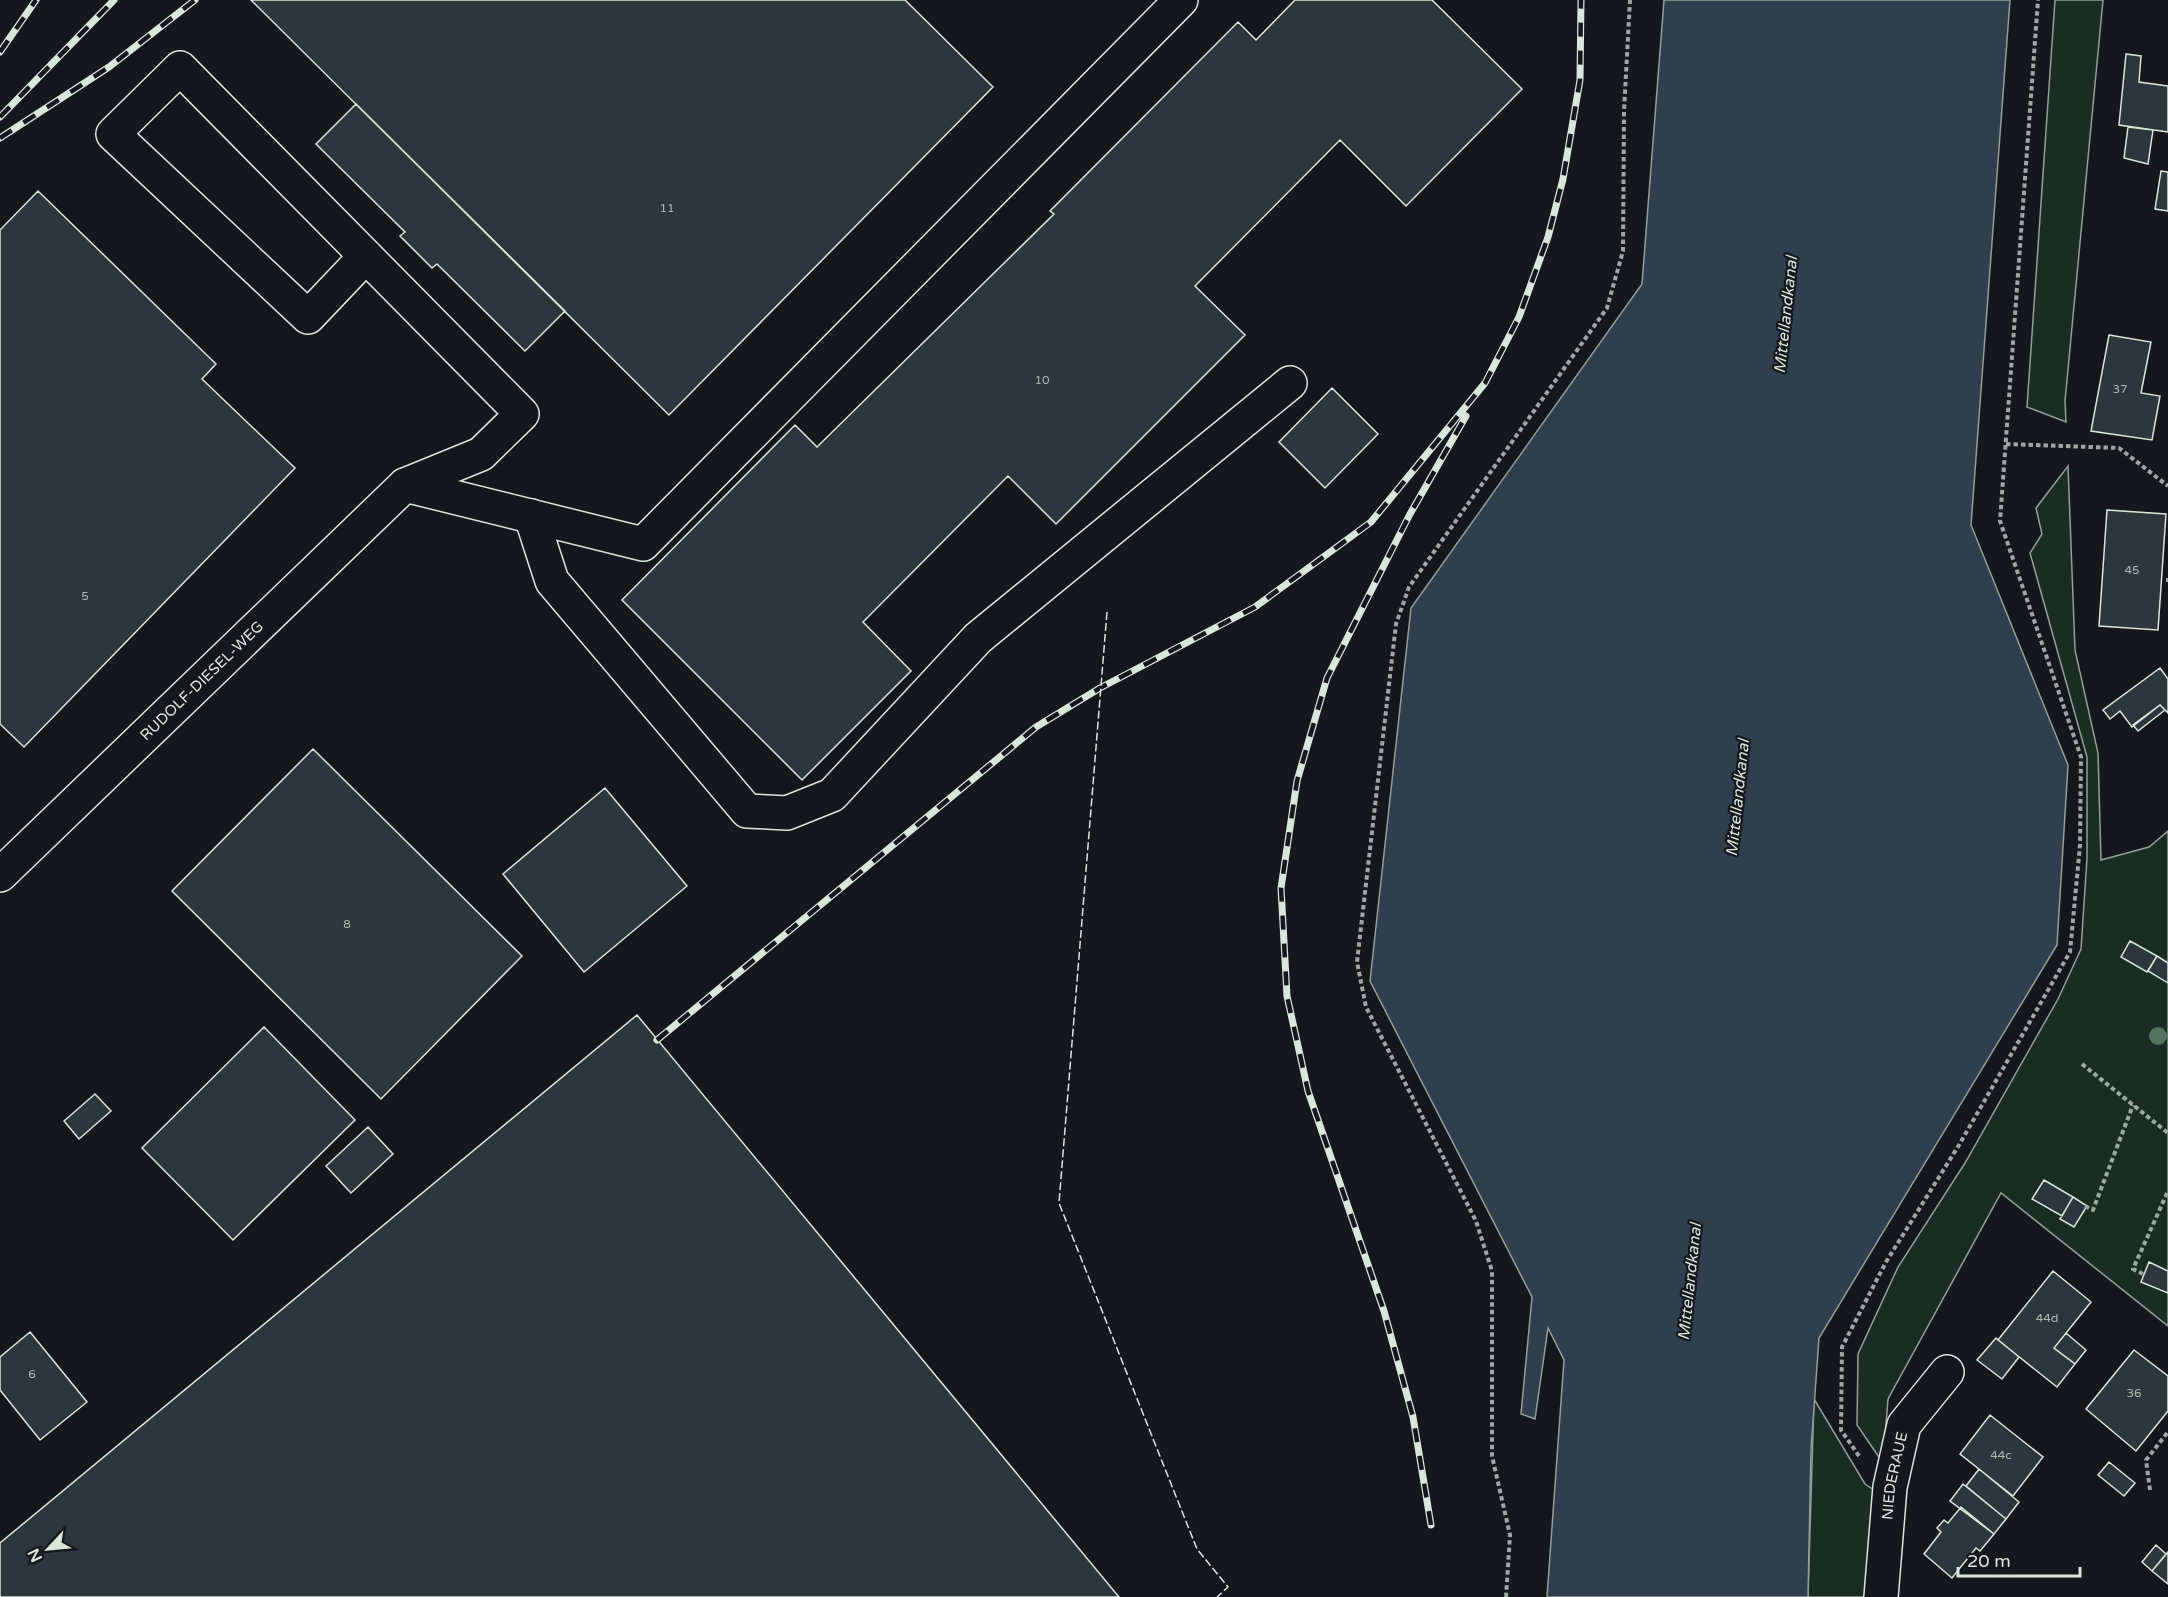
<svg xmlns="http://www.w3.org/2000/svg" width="2168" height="1597" font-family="'Varela Round',sans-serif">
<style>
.green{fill:#1a2d24;stroke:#939e99;stroke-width:1.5}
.water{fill:#2f3f4d;stroke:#939e99;stroke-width:1.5}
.building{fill:#2c363c;stroke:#d8e6dc;stroke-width:1.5}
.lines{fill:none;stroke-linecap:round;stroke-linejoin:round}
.minor-casing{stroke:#d8e6dc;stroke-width:36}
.path{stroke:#9da8a2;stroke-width:4;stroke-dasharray:4.5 3;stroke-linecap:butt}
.minor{stroke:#14181c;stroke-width:33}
.rail-casing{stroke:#d8e6dc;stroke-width:7}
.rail{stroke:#14181c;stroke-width:4.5;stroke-dasharray:14;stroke-linecap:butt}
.fence{stroke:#d8e6dc;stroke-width:1.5;stroke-dasharray:8 3;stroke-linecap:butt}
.tree{fill:#55745f}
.labels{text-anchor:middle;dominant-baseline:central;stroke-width:4.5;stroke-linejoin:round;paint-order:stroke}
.number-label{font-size:12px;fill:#adbab4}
.street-label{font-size:15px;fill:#d8e6dc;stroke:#14181c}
.water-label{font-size:16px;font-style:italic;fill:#d8e6dc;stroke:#14181c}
</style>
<rect width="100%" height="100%" fill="#14181c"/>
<path class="green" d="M2055,0H2103L2065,401L2066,422L2027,407Z
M2068,466L2075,650L2098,753L2101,860L2149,847L2168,831V1326L2001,1193L1888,1399L1883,1463L1857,1425L1858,1354L1898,1267L1965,1163L2058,999L2081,949L2087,858V757L2030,553L2042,534L2036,508Z
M1814,1399L1865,1484L1880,1494L1870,1597H1808Z"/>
<path class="water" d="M1664,0H2010L1971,525L2068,765L2057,945L1819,1338L1811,1449L1808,1597H1547L1564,1360L1548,1328L1535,1419L1521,1414L1532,1297L1370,981L1411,608L1642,284Z"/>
<path class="building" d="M251,0H905L993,87L669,415Z
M1295,0H1432L1522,89L1406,206L1340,140L1195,286L1245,335L1056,524L1008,476L863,622L911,671L802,780L622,600L795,425L817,447L1054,214L1050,211L1238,22L1256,40Z
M2126,54L2141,56L2139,82L2168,86V132L2119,125Z
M356,104L565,311L525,351L437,264L432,268L400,236L405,232L316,144Z
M2128,127L2153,130L2148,164L2124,158Z
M2161,171L2168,172V211L2155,209Z
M38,191L216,364L202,379L295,468L24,747L0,724V230Z
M2109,335L2151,342L2141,393L2160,396L2152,440L2091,431Z
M1332,388L1378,434L1325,488L1279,442Z
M2107,510L2166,514L2158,630L2099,626Z
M2160,668L2168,679V713L2160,705L2132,727L2120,711L2110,719L2103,710Z
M2160,705L2165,710L2138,731L2133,725Z
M313,749L522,956L381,1099L172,891Z
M605,788L687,886L584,972L503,874Z
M2130,941L2157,956L2147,972L2121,957Z
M2157,956L2168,963V983L2148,971Z
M637,1015L1119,1597H0V1543Z
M264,1027L355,1120L233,1240L142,1148Z
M95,1094L111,1111L79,1139L64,1121Z
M368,1127L393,1154L351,1193L326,1166Z
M2044,1180L2073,1197L2062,1216L2032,1199Z
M2073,1197L2087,1206L2074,1227L2060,1219Z
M2149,1262L2168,1271V1293L2141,1282Z
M2053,1271L2091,1302L2054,1348L2075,1364L2057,1387L1998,1340Z
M30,1332L87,1402L40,1440L0,1390V1357Z
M2066,1333L2086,1350L2075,1364L2054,1348Z
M1996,1338L2019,1357L2002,1379L1977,1360Z
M2134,1350L2168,1376V1411L2136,1451L2086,1409Z
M1990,1415L2043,1457L2013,1496L1960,1454Z
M2109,1462L2135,1483L2124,1496L2098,1475Z
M1979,1469L2019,1502L2006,1519L1966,1486Z
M1963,1484L2006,1519L1994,1534L1950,1501Z
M1961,1507L1994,1534L1980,1551L1976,1548L1952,1578L1924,1554L1941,1532L1937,1528L1944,1520L1948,1523Z
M2156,1545L2166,1554L2152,1571L2142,1562Z
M2168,1552V1584L2152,1571Z"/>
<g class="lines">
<g class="minor-casing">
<g id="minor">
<path d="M405,485L643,544L1181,0"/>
<path d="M531,516L552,581L747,811L787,813L832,795L978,638L1290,383"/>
<path id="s1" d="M0,875L405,485L481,454L522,414L180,68L113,134L308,317L366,256"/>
<path id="s2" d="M1881,1597L1890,1487L1904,1425L1947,1372"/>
</g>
</g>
<path class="path" d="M2006,444L2119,448L2168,486
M2166,580H2168
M2082,1064L2168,1133
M2085,1206L2093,1210L2133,1105
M2143,1274L2133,1269L2168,1191
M1859,1456L1841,1430L1842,1347L1886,1262L1959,1145L2070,952L2080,845L2081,757L2000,521L2038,0
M2150,1490L2146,1460L2168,1432
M1506,1597L1510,1535L1492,1456V1271L1476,1221L1366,1007L1357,962L1396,624L1409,587L1607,308L1623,251L1624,111L1630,0"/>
<use href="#minor" class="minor"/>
<g class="rail-casing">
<path id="rail" d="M0,52L36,0
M0,117L114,0
M0,138L109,67L195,0
M657,1040L1036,727L1100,688L1255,607L1371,522L1485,383L1519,317L1548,237L1563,179L1580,80L1581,0
M1431,1525L1413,1417L1384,1311L1308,1091L1287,996L1281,888L1297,781L1327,678L1410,514L1466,416"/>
</g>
<use href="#rail" class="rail"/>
<path class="fence" d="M1107,612L1059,1203L1197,1549L1228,1587L1217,1597"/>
</g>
<circle class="tree" cx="2158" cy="1036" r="9"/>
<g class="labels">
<g class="number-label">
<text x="667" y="208">11</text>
<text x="1042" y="380">10</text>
<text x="2120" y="389">37</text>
<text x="2132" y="570">45</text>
<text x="85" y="596">5</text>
<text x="347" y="924">8</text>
<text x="2047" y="1318">44d</text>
<text x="32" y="1374">6</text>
<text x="2134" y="1393">36</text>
<text x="2001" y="1455">44c</text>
</g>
<g class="street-label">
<text stroke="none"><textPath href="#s1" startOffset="280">RUDOLF-DIESEL-WEG</textPath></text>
<text stroke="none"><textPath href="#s2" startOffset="122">NIEDERAUE</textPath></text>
</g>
<g class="water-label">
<text transform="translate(1786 315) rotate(-84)">Mittellandkanal</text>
<text transform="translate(1738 798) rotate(-84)">Mittellandkanal</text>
<text transform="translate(1690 1282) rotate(-84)">Mittellandkanal</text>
</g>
</g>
<g transform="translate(48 1549) rotate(244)" stroke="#14181c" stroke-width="4.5" paint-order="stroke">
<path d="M0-4.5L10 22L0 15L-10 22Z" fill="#d8e6dc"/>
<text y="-9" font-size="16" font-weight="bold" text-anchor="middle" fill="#d8e6dc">N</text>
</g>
<path d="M1958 1567v9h122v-9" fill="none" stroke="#d8e6dc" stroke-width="3"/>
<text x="1967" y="1567" font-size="18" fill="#d8e6dc" stroke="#14181c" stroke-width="4.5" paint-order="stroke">20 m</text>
</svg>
